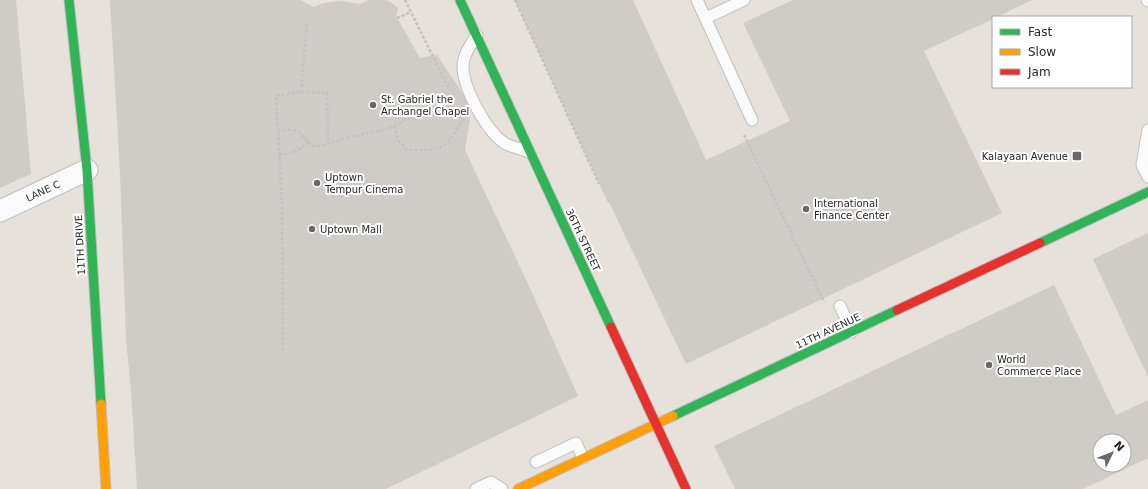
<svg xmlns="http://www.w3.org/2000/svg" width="1148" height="489" font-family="'DejaVu Sans',sans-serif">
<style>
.building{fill:#cfcbc7;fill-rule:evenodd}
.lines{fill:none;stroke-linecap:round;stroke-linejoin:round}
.lane-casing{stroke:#c0bfbf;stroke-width:13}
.street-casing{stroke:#c0bfbf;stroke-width:23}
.fast-casing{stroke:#c0bfbf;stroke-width:11}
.slow-casing{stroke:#c0bfbf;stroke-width:11}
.jam-casing{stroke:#c0bfbf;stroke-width:11}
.path{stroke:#c3c2c1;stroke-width:2.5;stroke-dasharray:3 2;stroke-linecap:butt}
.lane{stroke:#fbfafa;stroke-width:11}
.street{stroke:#fbfafa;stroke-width:21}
.fast{stroke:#30b455;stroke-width:9}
.slow{stroke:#ff9f0a;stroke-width:9}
.jam{stroke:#e5322d;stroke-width:9}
.poi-dot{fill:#6b6967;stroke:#fff;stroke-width:1.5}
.labels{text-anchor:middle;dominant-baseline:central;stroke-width:4;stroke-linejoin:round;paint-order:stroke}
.poi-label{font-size:10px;fill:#282828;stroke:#fff;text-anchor:start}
.street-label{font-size:10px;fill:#282828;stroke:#fff}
</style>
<rect width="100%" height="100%" fill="#e7e1dc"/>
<path class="building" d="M0,0H16L31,174L0,188Z
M110,0H300L314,7L324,3L331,2L340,1L360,4L368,0H384L389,1L398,8L396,16L420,58L437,55L463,94L471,112L465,150L529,286L578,396L386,489H137L131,390L126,339L120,172Z
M515,0H633L706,160L790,121L743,23L793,0H1032L997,17H993V19L924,51L1002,213L686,364L609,202L608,203Z
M1148,233V377L1093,259Z
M1054,285L1116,415L1148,400V458L1083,489H735L714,446ZM1100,441H1124V465H1100Z"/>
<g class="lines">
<g class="lane-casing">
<path id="lane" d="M697,0L752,120
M1147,0L1148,1
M706,18L744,0
M477,35C471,44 463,55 463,66C463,88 487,133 506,144C513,147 522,149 529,152
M1148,130L1142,165L1148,177
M840,306L852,332
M536,462L576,443L583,458
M476,489L491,482L502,489"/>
</g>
<g class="street-casing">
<path id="street" d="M0,211L87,170"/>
</g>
<g class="fast-casing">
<path id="fast" d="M69,0L87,170L101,404
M460,0L611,327
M1040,243L1148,192
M673,416L897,310"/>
</g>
<g class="slow-casing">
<path id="slow" d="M101,404L106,489
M518,489L673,416"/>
</g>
<g class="jam-casing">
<path id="jam" d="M897,310L1040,243
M611,327L686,489"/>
</g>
<path class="path" d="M405,0L448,87
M515,0L599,184
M397,18L411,12
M301,92L307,21
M394,126L399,141L406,149C419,151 436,152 447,143C452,139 459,125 463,119
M278,131C283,131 289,129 293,130C303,132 306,144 316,146C324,147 334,141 342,139C367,133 390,131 411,116
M744,135L824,302
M279,155C293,152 298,152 308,142
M283,350L282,203L276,96L301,92L327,93L328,143"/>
<use href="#lane" class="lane"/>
<use href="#street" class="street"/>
<use href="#fast" class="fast"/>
<use href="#slow" class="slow"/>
<use href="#jam" class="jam"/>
</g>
<g class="poi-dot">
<circle cx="373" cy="105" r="4"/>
<rect x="1072" y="151" width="10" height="10" rx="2"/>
<circle cx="317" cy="183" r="4"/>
<circle cx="806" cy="209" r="4"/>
<circle cx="312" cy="229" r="4"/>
<circle cx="989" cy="365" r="4"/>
</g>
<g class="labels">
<g class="poi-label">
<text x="381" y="99">St. Gabriel the<tspan x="381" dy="12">Archangel Chapel</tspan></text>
<text x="1068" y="156" text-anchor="end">Kalayaan Avenue</text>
<text x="325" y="177">Uptown<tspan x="325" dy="12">Tempur Cinema</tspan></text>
<text x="814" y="203">International<tspan x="814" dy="12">Finance Center</tspan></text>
<text x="320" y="229">Uptown Mall</text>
<text x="997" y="359">World<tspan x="997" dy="12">Commerce Place</tspan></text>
</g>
<g class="street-label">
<text transform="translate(43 191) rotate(-25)">LANE C</text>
<text transform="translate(583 240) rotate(65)">36TH STREET</text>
<text transform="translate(80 245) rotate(-93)">11TH DRIVE</text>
<text transform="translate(828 331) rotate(-25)">11TH AVENUE</text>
</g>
</g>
<rect x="992" y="16" width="140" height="72" fill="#ffffff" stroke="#a9a9a9"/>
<rect x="1000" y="29" width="20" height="6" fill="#30b455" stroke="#a9a9a9"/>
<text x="1028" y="36" font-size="12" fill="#282828">Fast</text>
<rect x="1000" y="49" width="20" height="6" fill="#ff9f0a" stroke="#a9a9a9"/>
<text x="1028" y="56" font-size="12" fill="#282828">Slow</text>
<rect x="1000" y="69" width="20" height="6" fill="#e5322d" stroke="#a9a9a9"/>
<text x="1028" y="76" font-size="12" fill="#282828">Jam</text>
<g transform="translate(1112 453) rotate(47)"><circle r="19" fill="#ffffff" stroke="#a9a9a9"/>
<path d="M0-3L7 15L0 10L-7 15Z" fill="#6b6967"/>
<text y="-6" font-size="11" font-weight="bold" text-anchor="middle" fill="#282828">N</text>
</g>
</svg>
